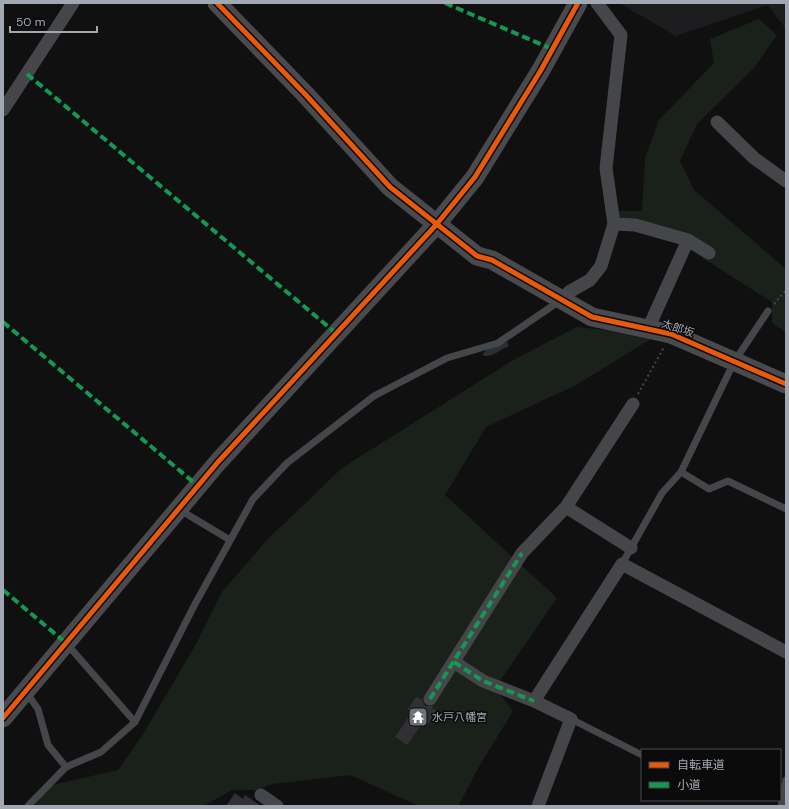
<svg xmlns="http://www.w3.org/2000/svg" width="789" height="809" font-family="'DM Sans','Noto Sans JP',sans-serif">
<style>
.built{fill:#1d1d1f}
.green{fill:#1a211b}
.water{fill:#283035}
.building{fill:#313133}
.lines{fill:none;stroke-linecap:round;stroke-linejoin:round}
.path{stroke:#46484b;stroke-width:2;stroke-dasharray:2 3;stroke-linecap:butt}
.lane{stroke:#454649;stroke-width:7}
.street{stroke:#454649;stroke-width:13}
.secondary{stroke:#494a4d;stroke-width:19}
.quiet{stroke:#139951;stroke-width:4;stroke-dasharray:8 4;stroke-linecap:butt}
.cycleway-casing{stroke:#0b0b0c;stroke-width:8}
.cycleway{stroke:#e8590c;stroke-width:5}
.labels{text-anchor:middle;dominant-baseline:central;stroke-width:3;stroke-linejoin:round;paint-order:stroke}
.street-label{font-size:11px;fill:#a1a8b2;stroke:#0b0b0c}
.poi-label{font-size:11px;fill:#a1a8b2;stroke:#0b0b0c;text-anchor:start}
</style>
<rect width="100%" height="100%" fill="#101011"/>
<path class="built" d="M619,3H786V29L768,5L676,36Z"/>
<path class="green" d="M759,19L777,35L754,68L697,124L680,161L694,190L786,269V332L772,323V302L652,226L615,223V211H642L645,158L659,120L714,63L710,39Z
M577,327L656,336L576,385L486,427L445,495L557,598L495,688L513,711L480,765L458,806H419L350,775L272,784L256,790H232L205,805L35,806L48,786L118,770L142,736L196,644L222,592L268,539L342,468L513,360Z"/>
<path class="water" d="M507,341L509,346C500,349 492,359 482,355L487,349Z"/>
<path class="building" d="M416,697L422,700L425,706H433L432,708L437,711L428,724L424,721L407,745L395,737L412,712L407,710Z
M235,793L243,799L245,795L261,806H226Z"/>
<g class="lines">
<path class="path" d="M774,304L786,290
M638,394L664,347"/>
<path class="lane" d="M681,472L709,489L728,481L786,509
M180,510L230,540
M622,564L662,493L681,472L734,362L768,311
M66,643L135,722
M26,692L38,709L48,745L66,767
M571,719L642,755
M28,806L66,767L101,752L135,722L195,604L253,499L287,463L374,396L447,358L498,343L561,300
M781,806L786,780"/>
<path class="street" d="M3,110L73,3
M717,122L754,158L786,181
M614,224L635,225L688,240L709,253
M561,300L569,292L590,280L601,266L614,224L606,168L621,35L597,3
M648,329L688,240
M566,507L631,548
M454,662L483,681L534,701
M430,699L522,553L566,507L633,404
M261,795L277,806
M538,806L571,719L534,701L622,564L786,652"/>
<path class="secondary" d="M217,3L305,94L390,187L477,256L492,260L592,317L671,334L786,384
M3,718L218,462L436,225L475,177L541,70L578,3"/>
<path class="quiet" d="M445,3L552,49
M27,74L337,334
M3,322L198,486
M3,590L66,643
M454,662L483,681L534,701
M430,699L522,553"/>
<g class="cycleway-casing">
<path id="cycleway" d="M217,3L305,94L390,187L477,256L492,260L592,317L671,334L786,384
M3,718L218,462L436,225L475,177L541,70L578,3"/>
</g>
<use href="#cycleway" class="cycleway"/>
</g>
<defs>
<g id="temple-square" transform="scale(1)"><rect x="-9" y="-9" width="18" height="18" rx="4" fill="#6e737a" stroke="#0b0b0c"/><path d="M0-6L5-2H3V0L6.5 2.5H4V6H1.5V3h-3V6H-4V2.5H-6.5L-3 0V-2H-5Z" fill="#fff"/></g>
</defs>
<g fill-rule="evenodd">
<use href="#temple-square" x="418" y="717"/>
</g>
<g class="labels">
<g class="street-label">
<text transform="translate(678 328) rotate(19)">太郎坂</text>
</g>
<g class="poi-label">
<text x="432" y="717">水戸八幡宮</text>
</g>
</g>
<rect width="789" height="809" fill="none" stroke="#a1a8b2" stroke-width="8"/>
<rect x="641" y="749" width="140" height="52" fill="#0b0b0c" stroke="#474a4e"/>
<rect x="649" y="762" width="20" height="6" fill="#e8590c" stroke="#474a4e"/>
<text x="677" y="769" font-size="12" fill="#a1a8b2">自転車道</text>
<rect x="649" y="782" width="20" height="6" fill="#139951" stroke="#474a4e"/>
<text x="677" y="789" font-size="12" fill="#a1a8b2">小道</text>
<path d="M10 26v6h87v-6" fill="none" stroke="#a1a8b2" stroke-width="2"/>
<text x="16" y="26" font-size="12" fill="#a1a8b2" stroke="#0b0b0c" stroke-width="3" paint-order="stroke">50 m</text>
</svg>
